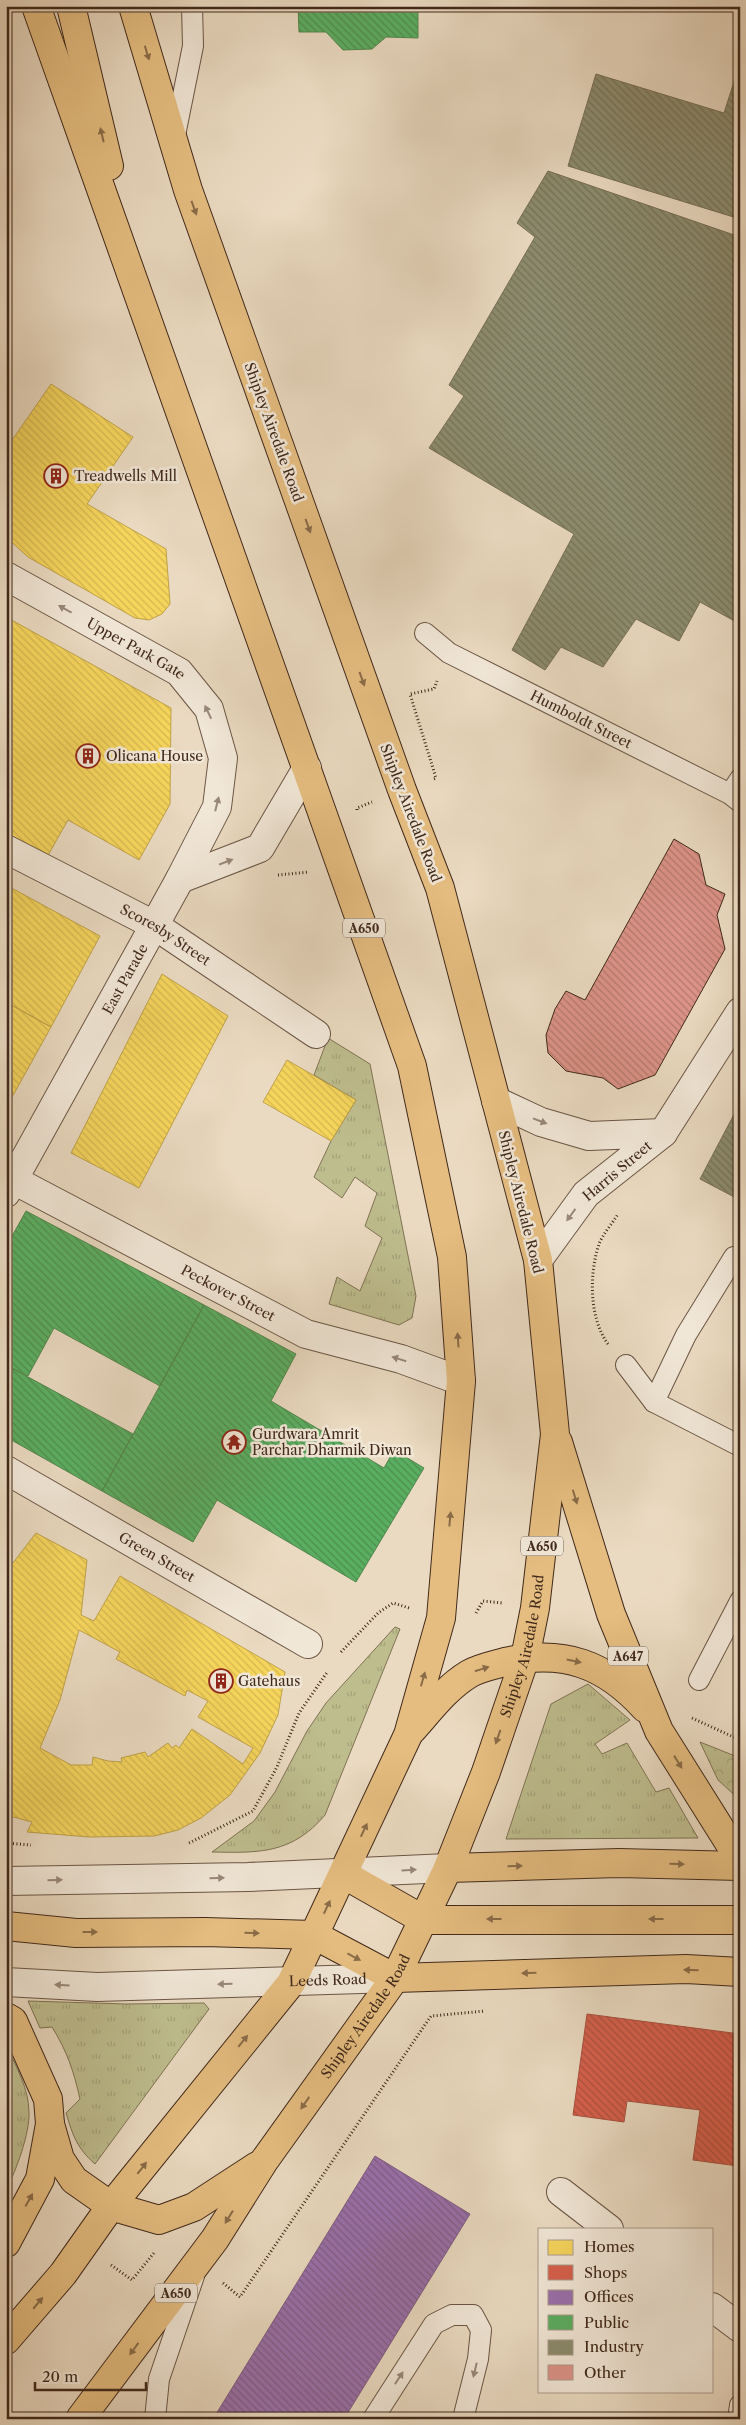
<svg xmlns="http://www.w3.org/2000/svg" width="746" height="2425" font-family="'Libre Caslon Text',serif">
<style>
.grass{fill:url(#grass-tufts);stroke:#7f7354}
.forest{fill:url(#forest-crowns);stroke:#7f7354}
.homes{fill:url(#homes-back-hatch);stroke:#bfa148;fill-rule:evenodd}
.shops{fill:url(#shops-back-hatch);stroke:#a9503e}
.offices{fill:url(#offices-back-hatch);stroke:#7e5b80}
.public{fill:url(#public-back-hatch);stroke:#52864c}
.industry{fill:url(#industry-back-hatch);stroke:#756e55}
.building{fill:url(#building-back-hatch);stroke:#40291a}
.lines{fill:none;stroke-linecap:round;stroke-linejoin:round}
.lane-casing{stroke:#6a5544;stroke-width:22}
.street-casing{stroke:#6a5544;stroke-width:30}
.primary-casing{stroke:#40291a;stroke-width:30}
.path{stroke:#40291a;stroke-width:3;stroke-dasharray:1 2.5;stroke-linecap:butt}
.lane{stroke:#f1e7d7;stroke-width:20}
.street{stroke:#f1e7d7;stroke-width:28}
.primary{stroke:#e5bd80;stroke-width:28}
.oneway{fill:#8a6c48}
.oneway2{fill:#988878}
.labels{text-anchor:middle;dominant-baseline:central;stroke-width:5;stroke-linejoin:round;paint-order:stroke}
.shield{fill:#f1e7d7;stroke:#756253;stroke-width:1}
.shield-label{font-size:12px;font-weight:bold;fill:#40291a}
.street-label{font-size:14px;fill:#40291a;stroke:#f1e7d7}
.poi-label{font-size:14px;fill:#40291a;stroke:#f1e7d7;text-anchor:start}
</style>
<defs>
<pattern id="grass-tufts" width="24" height="20" patternUnits="userSpaceOnUse" patternTransform="scale(1.25)"><rect width="24" height="20" fill="#bebd8e"/><path d="M3 7l-1-3M5 7V3M7 7l1-3M15 17l-1-3M17 17v-4M19 17l1-3" fill="none" stroke="#a4a27a"/></pattern>
<pattern id="forest-crowns" width="20" height="18" patternUnits="userSpaceOnUse" patternTransform="scale(1.25)"><rect width="20" height="18" fill="#bebd8e"/><path d="M2 6a3 3 0 1 1 6 0M12 15a3 3 0 1 1 6 0" fill="none" stroke="#a4a27a"/></pattern>
<pattern id="homes-back-hatch" width="6" height="6" patternUnits="userSpaceOnUse" patternTransform="scale(1.25)"><rect width="6" height="6" fill="#f6d55c"/><path d="M-1 5l2 2M0 0l6 6M5-1l2 2" fill="none" stroke="#d4b74f"/></pattern>
<pattern id="shops-back-hatch" width="6" height="6" patternUnits="userSpaceOnUse" patternTransform="scale(1.25)"><rect width="6" height="6" fill="#d6604d"/><path d="M-1 5l2 2M0 0l6 6M5-1l2 2" fill="none" stroke="#af4f3f"/></pattern>
<pattern id="offices-back-hatch" width="6" height="6" patternUnits="userSpaceOnUse" patternTransform="scale(1.25)"><rect width="6" height="6" fill="#9970ab"/><path d="M-1 5l2 2M0 0l6 6M5-1l2 2" fill="none" stroke="#7e5c8a"/></pattern>
<pattern id="public-back-hatch" width="6" height="6" patternUnits="userSpaceOnUse" patternTransform="scale(1.25)"><rect width="6" height="6" fill="#5aae61"/><path d="M-1 5l2 2M0 0l6 6M5-1l2 2" fill="none" stroke="#4c8e4f"/></pattern>
<pattern id="industry-back-hatch" width="6" height="6" patternUnits="userSpaceOnUse" patternTransform="scale(1.25)"><rect width="6" height="6" fill="#8c8c6e"/><path d="M-1 5l2 2M0 0l6 6M5-1l2 2" fill="none" stroke="#74725a"/></pattern>
<pattern id="building-back-hatch" width="6" height="6" patternUnits="userSpaceOnUse" patternTransform="scale(1.25)"><rect width="6" height="6" fill="#dc9388"/><path d="M-1 5l2 2M0 0l6 6M5-1l2 2" fill="none" stroke="#b4786e"/></pattern>
</defs>
<rect width="100%" height="100%" fill="#eadac1"/>
<filter id="stains"><feTurbulence type="fractalNoise" baseFrequency=".004" numOctaves="4"/><feColorMatrix values="0 0 0 0 .2 0 0 0 0 .09 0 0 0 0 .02 0 0 0 .5 -.17"/></filter>
<radialGradient id="worn" r=".72"><stop offset=".6" stop-color="#630" stop-opacity="0"/><stop offset="1" stop-color="#630" stop-opacity=".3"/></radialGradient>
<path class="grass" d="M328,1038L370,1064L416,1296L412,1318L399,1325L329,1304L337,1277L360,1291L382,1238L365,1226L377,1193L355,1177L342,1198L314,1177L331,1141L356,1100L314,1075Z
M395,1627L400,1629L325,1815C292,1854 259,1853 212,1852L254,1821L275,1792L307,1731L326,1703Z
M588,1684L630,1720L595,1744L602,1754L627,1743L656,1792L669,1788L698,1838L506,1839L551,1704Z
M28,2001L126,2004L204,2003L209,2009L95,2164C77,2148 73,2136 66,2113L80,2099C74,2072 67,2051 52,2027L40,2028Z
M6,2045C16,2066 29,2089 29,2112C30,2133 16,2171 6,2190Z"/>
<path class="forest" d="M700,1742L740,1758V1800L718,1780Z"/>
<path class="homes" d="M51,384L133,437L87,504L166,549L170,604L162,614L149,620L135,618L28,557L6,537V449Z
M6,617L171,708L170,804L139,860L68,820L47,857L6,835Z
M6,885L100,936L51,1027L6,1002Z
M162,974L228,1016L139,1188L71,1153Z
M6,1002L51,1027L6,1108Z
M287,1060L356,1100L331,1141L263,1102Z
M36,1533L87,1560L81,1615L94,1621L120,1576L285,1672L278,1715L260,1753L230,1795L201,1818L178,1830L154,1836L90,1837L27,1832L32,1822L6,1815V1572ZM79,1630L120,1652L116,1659L185,1696L187,1690L208,1701L198,1717L253,1748L243,1764L192,1729L179,1748L176,1745L172,1748L168,1743L148,1757L145,1752L121,1758L122,1762L108,1761L93,1757L92,1765H71L40,1748L60,1700Z"/>
<path class="shops" d="M587,2014L740,2034L738,2166L693,2160L700,2110L627,2101L624,2122L573,2115Z"/>
<path class="offices" d="M375,2156L470,2214L344,2419H213Z"/>
<path class="public" d="M298,6H418V38L386,37L372,49L343,50L326,32H299Z
M26,1211L204,1305L160,1386L54,1328L28,1376L6,1365V1247Z
M204,1305L296,1354L271,1401L384,1468L394,1450L424,1468L356,1582L217,1500L193,1542L102,1491Z
M6,1365L133,1434L102,1491L6,1437Z"/>
<path class="industry" d="M740,63V219L568,166L596,74L724,113Z
M548,171L740,237V624L700,602L679,641L636,619L603,667L561,647L545,670L512,650L574,534L429,448L464,396L449,385L535,237L517,223Z
M740,1103V1200L700,1179Z"/>
<path class="building" d="M674,839L699,854L706,885L725,894L717,915L725,949L655,1075L618,1089L603,1078L566,1071L548,1053L546,1035L555,1009L566,991L585,1000Z"/>
<g class="lines">
<g class="lane-casing">
<g id="lane">
<path d="M174,140L193,46L192,6"/>
<path id="s1" d="M425,633L449,653L730,794L740,802"/>
<path d="M730,794L740,779"/>
<path d="M626,1365L654,1402L740,1446"/>
<path d="M654,1402L686,1335L734,1257"/>
<path d="M699,1680L740,1601"/>
<path d="M155,2419L159,2379L194,2276"/>
<path d="M373,2419L434,2324L452,2315H473L481,2330L478,2359L463,2419"/>
<path d="M738,2419L740,2405"/>
</g>
</g>
<g class="street-casing">
<g id="street">
<path id="s2" d="M6,576L179,672L209,709L223,758L217,807L180,879L6,1193"/>
<path id="s3" d="M6,849L154,925L316,1034"/>
<path d="M180,879L260,848L307,768"/>
<path d="M496,1101L541,1122L589,1136L663,1133L586,1194L538,1260"/>
<path d="M663,1133L740,1012"/>
<path id="s4" d="M6,1176L306,1334L401,1359L461,1381"/>
<path id="s5" d="M6,1470L308,1644"/>
<path d="M6,1881L248,1877L448,1868"/>
<path id="s6" d="M6,1982L97,1987L395,1978"/>
<path d="M561,2192L609,2229"/>
<path d="M712,2307L740,2328"/>
</g>
</g>
<g class="primary-casing">
<g id="primary">
<path d="M71,6L109,166"/>
<path d="M558,1442L611,1614L659,1731L740,1860"/>
<path d="M412,1730C430,1710 446,1688 469,1674C479,1668 494,1665 505,1662C564,1649 605,1664 645,1708"/>
<path d="M448,1868L619,1863L740,1866"/>
<path d="M343,1874L424,1920H740"/>
<path d="M6,1926L76,1933L205,1932L314,1935L395,1978"/>
<path d="M395,1978L686,1969L740,1972"/>
<path d="M6,2017L13,2021L48,2099L50,2124L40,2179L6,2243"/>
<path d="M50,2124L60,2159L74,2180L111,2206L159,2220L194,2207L257,2166"/>
<path d="M6,2340L63,2274L111,2206L291,1983L314,1935L408,1735L441,1618L461,1381L452,1257L412,1066L36,6"/>
<path id="s7" d="M80,2419L215,2239L264,2161L395,1978L448,1868L486,1772L525,1658L535,1608L555,1434L538,1260L440,888L402,790L188,190L133,6"/>
</g>
</g>
<path class="path" d="M434,779L436,778L410,694L434,689L437,681
M357,810V808L372,802
M278,875L309,872
M608,1344C589,1318 589,1274 599,1244C603,1234 612,1224 618,1214
M476,1613L483,1601L502,1603
M341,1652L378,1613L393,1603L409,1608
M692,1718L740,1740
M6,1843L31,1845
M189,1843L253,1811L277,1767L299,1713L328,1671
M111,2265L132,2280L154,2253
M223,2283L240,2297L431,2016L485,2011"/>
<use href="#lane" class="lane"/>
<use href="#street" class="street"/>
<use href="#primary" class="primary"/>
</g>
<defs><path id="oneway-solid" d="M-6-.8H1V-3.2L6.5 0L1 3.2V.8H-6Z" transform="scale(1.25)"/></defs>
<g class="oneway">
<use href="#oneway-solid" transform="translate(147 53) rotate(73)"/>
<use href="#oneway-solid" transform="translate(102 135) rotate(-103)"/>
<use href="#oneway-solid" transform="translate(194 208) rotate(70)"/>
<use href="#oneway-solid" transform="translate(308 526) rotate(70)"/>
<use href="#oneway-solid" transform="translate(362 679) rotate(70)"/>
<use href="#oneway-solid" transform="translate(458 1340) rotate(-94)"/>
<use href="#oneway-solid" transform="translate(575 1497) rotate(73)"/>
<use href="#oneway-solid" transform="translate(450 1519) rotate(-85)"/>
<use href="#oneway-solid" transform="translate(574 1661) rotate(12)"/>
<use href="#oneway-solid" transform="translate(482 1669) rotate(-18)"/>
<use href="#oneway-solid" transform="translate(423 1679) rotate(-74)"/>
<use href="#oneway-solid" transform="translate(498 1737) rotate(109)"/>
<use href="#oneway-solid" transform="translate(678 1762) rotate(58)"/>
<use href="#oneway-solid" transform="translate(364 1830) rotate(-65)"/>
<use href="#oneway-solid" transform="translate(677 1864) rotate(2)"/>
<use href="#oneway-solid" transform="translate(515 1866) rotate(-2)"/>
<use href="#oneway-solid" transform="translate(327 1907) rotate(-65)"/>
<use href="#oneway-solid" transform="translate(494 1919) rotate(180)"/>
<use href="#oneway-solid" transform="translate(656 1919) rotate(-180)"/>
<use href="#oneway-solid" transform="translate(90 1932)"/>
<use href="#oneway-solid" transform="translate(252 1933) rotate(2)"/>
<use href="#oneway-solid" transform="translate(354 1957) rotate(28)"/>
<use href="#oneway-solid" transform="translate(691 1970) rotate(-178)"/>
<use href="#oneway-solid" transform="translate(529 1973) rotate(178)"/>
<use href="#oneway-solid" transform="translate(243 2041) rotate(-51)"/>
<use href="#oneway-solid" transform="translate(305 2103) rotate(125)"/>
<use href="#oneway-solid" transform="translate(142 2168) rotate(-52)"/>
<use href="#oneway-solid" transform="translate(29 2200) rotate(-61)"/>
<use href="#oneway-solid" transform="translate(229 2217) rotate(122)"/>
<use href="#oneway-solid" transform="translate(38 2303) rotate(-50)"/>
<use href="#oneway-solid" transform="translate(134 2349) rotate(126)"/>
</g>
<g class="oneway2">
<use href="#oneway-solid" transform="translate(65 609) rotate(-151)"/>
<use href="#oneway-solid" transform="translate(208 712) rotate(-115)"/>
<use href="#oneway-solid" transform="translate(217 804) rotate(-76)"/>
<use href="#oneway-solid" transform="translate(226 862) rotate(-21)"/>
<use href="#oneway-solid" transform="translate(540 1121) rotate(21)"/>
<use href="#oneway-solid" transform="translate(571 1215) rotate(126)"/>
<use href="#oneway-solid" transform="translate(399 1359) rotate(-163)"/>
<use href="#oneway-solid" transform="translate(409 1870) rotate(-3)"/>
<use href="#oneway-solid" transform="translate(217 1878) rotate(-1)"/>
<use href="#oneway-solid" transform="translate(55 1880) rotate(-1)"/>
<use href="#oneway-solid" transform="translate(225 1984) rotate(179)"/>
<use href="#oneway-solid" transform="translate(62 1985) rotate(-177)"/>
<use href="#oneway-solid" transform="translate(475 2370) rotate(104)"/>
<use href="#oneway-solid" transform="translate(399 2378) rotate(-57)"/>
</g>
<defs>
<g id="building-ring" transform="scale(1.25)"><circle r="9.5" fill="#f1e7d7" stroke="#8f2418" stroke-width="1.5"/><path d="M-4-6H4V6H1V3H-1V6H-4ZM-2.5-4.3h1.7v1.8h-1.7ZM.8-4.3h1.7v1.8H.8ZM-2.5-1h1.7V.8h-1.7ZM.8-1h1.7V.8H.8Z" fill="#8f2418"/></g>
<g id="temple-ring" transform="scale(1.25)"><circle r="9.5" fill="#f1e7d7" stroke="#8f2418" stroke-width="1.5"/><path d="M0-6L5-2H3V0L6.5 2.5H4V6H1.5V3h-3V6H-4V2.5H-6.5L-3 0V-2H-5Z" fill="#8f2418"/></g>
</defs>
<g fill-rule="evenodd">
<use href="#building-ring" x="56" y="476"/>
<use href="#building-ring" x="88" y="756"/>
<use href="#temple-ring" x="234" y="1442"/>
<use href="#building-ring" x="221" y="1681"/>
</g>
<g class="labels">
<g class="shield">
<rect x="343" y="918.5" width="42" height="19" rx="4"/>
<rect x="521" y="1536.5" width="42" height="19" rx="4"/>
<rect x="608" y="1646.5" width="40" height="19" rx="4"/>
<rect x="155" y="2283.5" width="42" height="19" rx="4"/>
</g>
<g class="shield-label">
<text x="364" y="928">A650</text>
<text x="542" y="1546">A650</text>
<text x="628" y="1656">A647</text>
<text x="176" y="2293">A650</text>
</g>
<g class="street-label">
<text transform="translate(274 432) rotate(70)">Shipley Airedale Road</text>
<text stroke="none"><textPath href="#s2" startOffset="149">Upper Park Gate</textPath></text>
<text stroke="none"><textPath href="#s1" startOffset="179">Humboldt Street</textPath></text>
<text transform="translate(411 813) rotate(69)">Shipley Airedale Road</text>
<text stroke="none"><textPath href="#s3" startOffset="181">Scoresby Street</textPath></text>
<text transform="translate(125 979) rotate(-61)">East Parade</text>
<text transform="translate(617 1171) rotate(-40)">Harris Street</text>
<text transform="translate(521 1202) rotate(76)">Shipley Airedale Road</text>
<text stroke="none"><textPath href="#s4" startOffset="251">Peckover Street</textPath></text>
<text stroke="none"><textPath href="#s5" startOffset="174">Green Street</textPath></text>
<text stroke="none"><textPath href="#s7" startOffset="899">Shipley Airedale Road</textPath></text>
<text stroke="none"><textPath href="#s6" startOffset="322">Leeds Road</textPath></text>
<text stroke="none"><textPath href="#s7" startOffset="494">Shipley Airedale Road</textPath></text>
</g>
<g class="poi-label">
<text x="74" y="476">Treadwells Mill</text>
<text x="106" y="756">Olicana House</text>
<text x="252" y="1434">Gurdwara Amrit<tspan x="252" dy="16">Parchar Dharmik Diwan</tspan></text>
<text x="238" y="1681">Gatehaus</text>
</g>
</g>
<rect width="746" height="2425" fill="none" stroke="#eadac1" stroke-width="25"/>
<rect x="8" y="8" width="731" height="2410" fill="none" stroke="#40291a" stroke-width="2.5"/>
<rect x="12" y="12" width="721" height="2400" fill="none" stroke="#40291a"/>
<rect x="538" y="2228" width="175" height="165" fill="#f1e7d7" stroke="#aa9b8b"/>
<rect x="548" y="2240" width="25" height="15" fill="#f6d55c" stroke="#aa9b8b"/>
<text x="584" y="2252" font-size="15" fill="#40291a">Homes</text>
<rect x="548" y="2265" width="25" height="15" fill="#d6604d" stroke="#aa9b8b"/>
<text x="584" y="2278" font-size="15" fill="#40291a">Shops</text>
<rect x="548" y="2290" width="25" height="15" fill="#9970ab" stroke="#aa9b8b"/>
<text x="584" y="2302" font-size="15" fill="#40291a">Offices</text>
<rect x="548" y="2315" width="25" height="15" fill="#5aae61" stroke="#aa9b8b"/>
<text x="584" y="2328" font-size="15" fill="#40291a">Public</text>
<rect x="548" y="2340" width="25" height="15" fill="#8c8c6e" stroke="#aa9b8b"/>
<text x="584" y="2352" font-size="15" fill="#40291a">Industry</text>
<rect x="548" y="2365" width="25" height="15" fill="#dc9388" stroke="#aa9b8b"/>
<text x="584" y="2378" font-size="15" fill="#40291a">Other</text>
<path d="M35 2382v8h111v-8" fill="none" stroke="#40291a" stroke-width="2.5"/>
<text x="42" y="2382" font-size="15" fill="#40291a" stroke="#f1e7d7" stroke-width="4" paint-order="stroke">20 m</text>
<rect width="100%" height="100%" filter="url(#stains)"/>
<rect width="100%" height="100%" fill="url(#worn)"/>
</svg>
